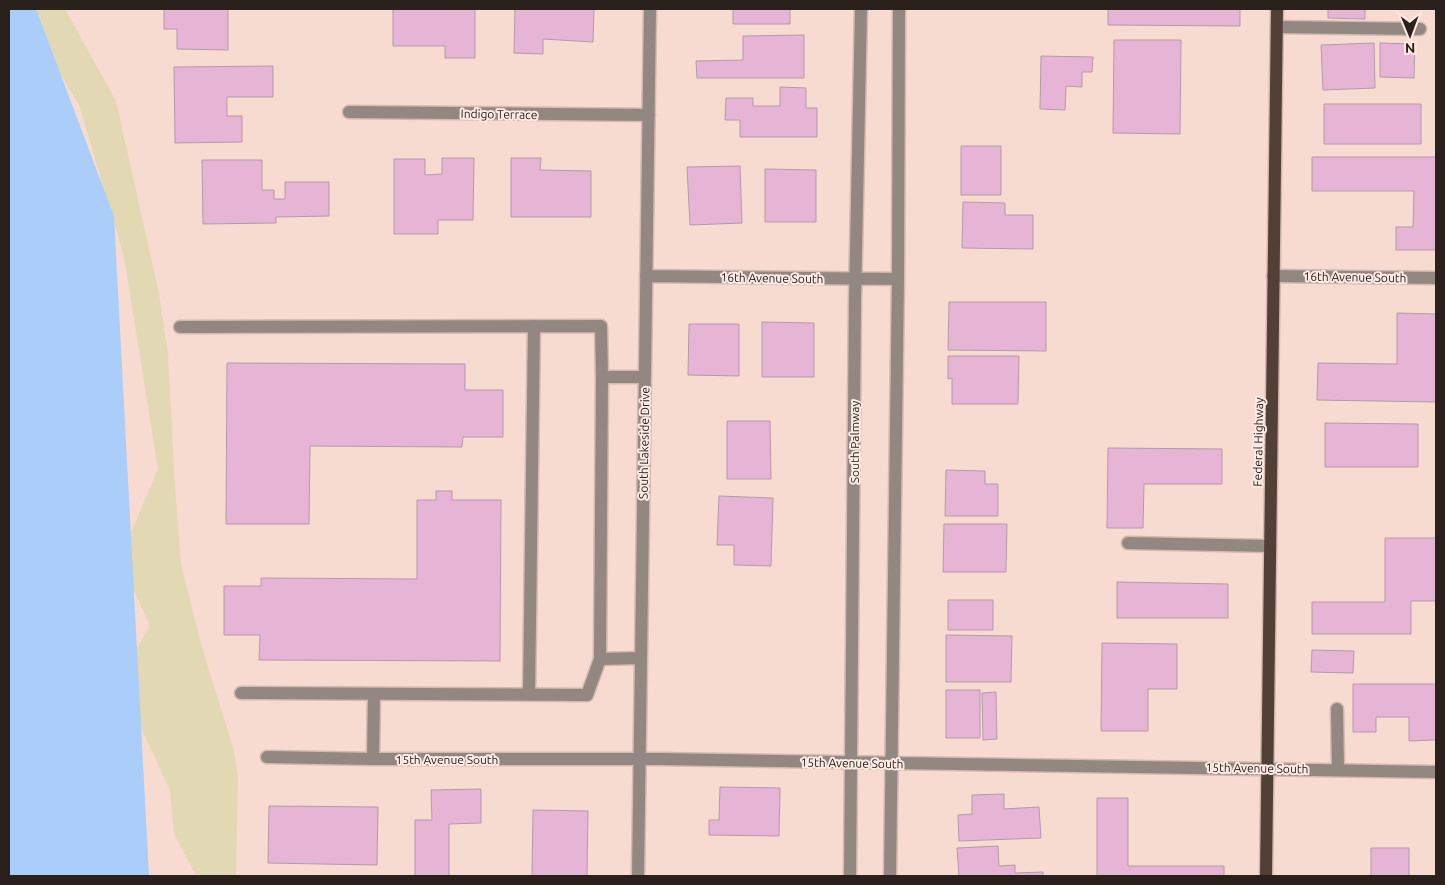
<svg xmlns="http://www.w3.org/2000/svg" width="1445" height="885" font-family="Ubuntu,sans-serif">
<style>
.sand{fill:#e2d8b3}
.water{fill:#aacef9}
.building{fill:#e6b5d5;stroke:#b39aaa}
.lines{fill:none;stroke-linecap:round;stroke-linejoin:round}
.minor-casing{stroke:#d3b9b0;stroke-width:15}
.major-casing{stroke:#d3b9b0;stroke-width:15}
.minor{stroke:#938782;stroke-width:12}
.major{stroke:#523f36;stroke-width:12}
.labels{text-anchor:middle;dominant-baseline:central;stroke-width:4;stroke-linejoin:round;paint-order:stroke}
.street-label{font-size:12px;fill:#2a201c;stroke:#fdebe4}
</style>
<rect width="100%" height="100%" fill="#f8dbd0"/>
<path class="sand" d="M22,9H65L116,101L159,294L168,354L175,487L181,564L201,644L234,751L238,777L236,876H196L174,834L170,790L118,679L150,626L120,559L158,469L124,257L79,105Z"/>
<path class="water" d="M9,9H36L114,216L149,876H9Z"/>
<path class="building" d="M164,9H228V50L177,49V29H164Z
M393,9H475V58H445V46H393Z
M515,9H594L593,42L543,39V54L514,53Z
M733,9H790V24H733Z
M1108,9H1240V26L1108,25Z
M1328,9H1365V19L1328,18Z
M804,35V78H697L696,61L743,60V36Z
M1114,40H1181L1180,134L1113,133Z
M1374,43L1375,88L1323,90L1321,45Z
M1380,43L1415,44L1414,78L1380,77Z
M1041,56L1093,57L1092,72H1082V87L1066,86L1065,110L1040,109Z
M273,66V97H227V116H242V142L175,143L174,67Z
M780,87L806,88V108H817V137H740V120H725L726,98H753V106H780Z
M1324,104H1421V144H1324Z
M961,146H1001V195H961Z
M1312,157H1436V250H1396V227H1413L1414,191H1312Z
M442,158H474L473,220H438V234H394V159H425V175L442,174Z
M511,158H541L540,170L591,171V217H511Z
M202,160H262V190H274V199H285V182H329V216L276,217V223L203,224Z
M740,166L742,223L690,225L687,167Z
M765,169L816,170V222H765Z
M963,202L1005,203V215H1033V249L962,248Z
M949,302H1046V351L948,350Z
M1397,313L1436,314V402L1317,400L1318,363L1397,364Z
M762,322L814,323V377H762Z
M689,324H739V376L688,375Z
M948,356H1019L1018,404H952V378L948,379Z
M227,363L465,364V390H503V437H463L462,447L310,446L309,524H226Z
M727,421H770L771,479H727Z
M1325,423L1418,424V467H1325Z
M1108,448L1222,449V484H1144L1143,528H1107Z
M946,470L985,471V484H998V516H945Z
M436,491H452V500H501L500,661L259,660L260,635H224V586H261V578L417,579V500H436Z
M719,496L773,498L771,566L734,565V545H717Z
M944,524H1007L1006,572H943Z
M1385,538H1436V601H1411V634H1312V602H1385Z
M1117,582L1228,584V618H1117Z
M948,600H993V630H948Z
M946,635L1012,636L1011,682H946Z
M1102,643L1177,644V689H1148V731H1101Z
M1312,650L1354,651L1353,673L1311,672Z
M1353,684H1436V740L1409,741V717H1376V732H1353Z
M946,690H980V738H946Z
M996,692L997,739L983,740L982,693Z
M720,787L780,788L779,836L709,835V820H719Z
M481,789V823L449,824V876H415V820H432L431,790Z
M1004,794V809L1039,807L1041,838L959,841L958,815L972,814V795Z
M1097,798H1128V866H1224V876H1097Z
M269,806L378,807L377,865L268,863Z
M533,810L588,811L587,876H532Z
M998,846L999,866L1015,865V873L1043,872V876H959L957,848Z
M1371,848H1409V876H1371Z"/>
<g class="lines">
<g class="minor-casing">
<path id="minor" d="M1277,27L1420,29
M349,112L649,115
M646,276L898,279
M1273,276L1436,278
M180,327L601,326L602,377H645
M602,377L600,659L641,658
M1128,543L1270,546
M241,693L587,695L600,659
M529,694L534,326
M1337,709L1338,770
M267,757L373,759H661L1436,772
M373,759L374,694
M638,876L650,9
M850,876L855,299L861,9
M890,876L898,279L899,9"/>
</g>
<g class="major-casing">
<path id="major" d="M1266,876L1277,9"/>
</g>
<use href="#minor" class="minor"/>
<use href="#major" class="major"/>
</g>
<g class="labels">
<g class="street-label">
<text transform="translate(499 114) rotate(1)">Indigo Terrace</text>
<text transform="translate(1355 277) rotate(1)">16th Avenue South</text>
<text transform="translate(772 278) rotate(1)">16th Avenue South</text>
<text transform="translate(854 442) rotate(-90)">South Palmway</text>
<text transform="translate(1258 442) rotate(-89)">Federal Highway</text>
<text transform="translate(644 443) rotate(-89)">South Lakeside Drive</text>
<text x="447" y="759">15th Avenue South</text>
<text transform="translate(852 763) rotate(1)">15th Avenue South</text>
<text transform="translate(1257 768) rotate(1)">15th Avenue South</text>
</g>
</g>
<rect width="1445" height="885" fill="none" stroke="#2a201c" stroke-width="20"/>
<g transform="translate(1410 35) rotate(179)" stroke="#fdebe4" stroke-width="4" paint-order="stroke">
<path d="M0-4L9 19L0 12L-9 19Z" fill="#2a201c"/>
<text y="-8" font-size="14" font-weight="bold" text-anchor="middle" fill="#2a201c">N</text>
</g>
</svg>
